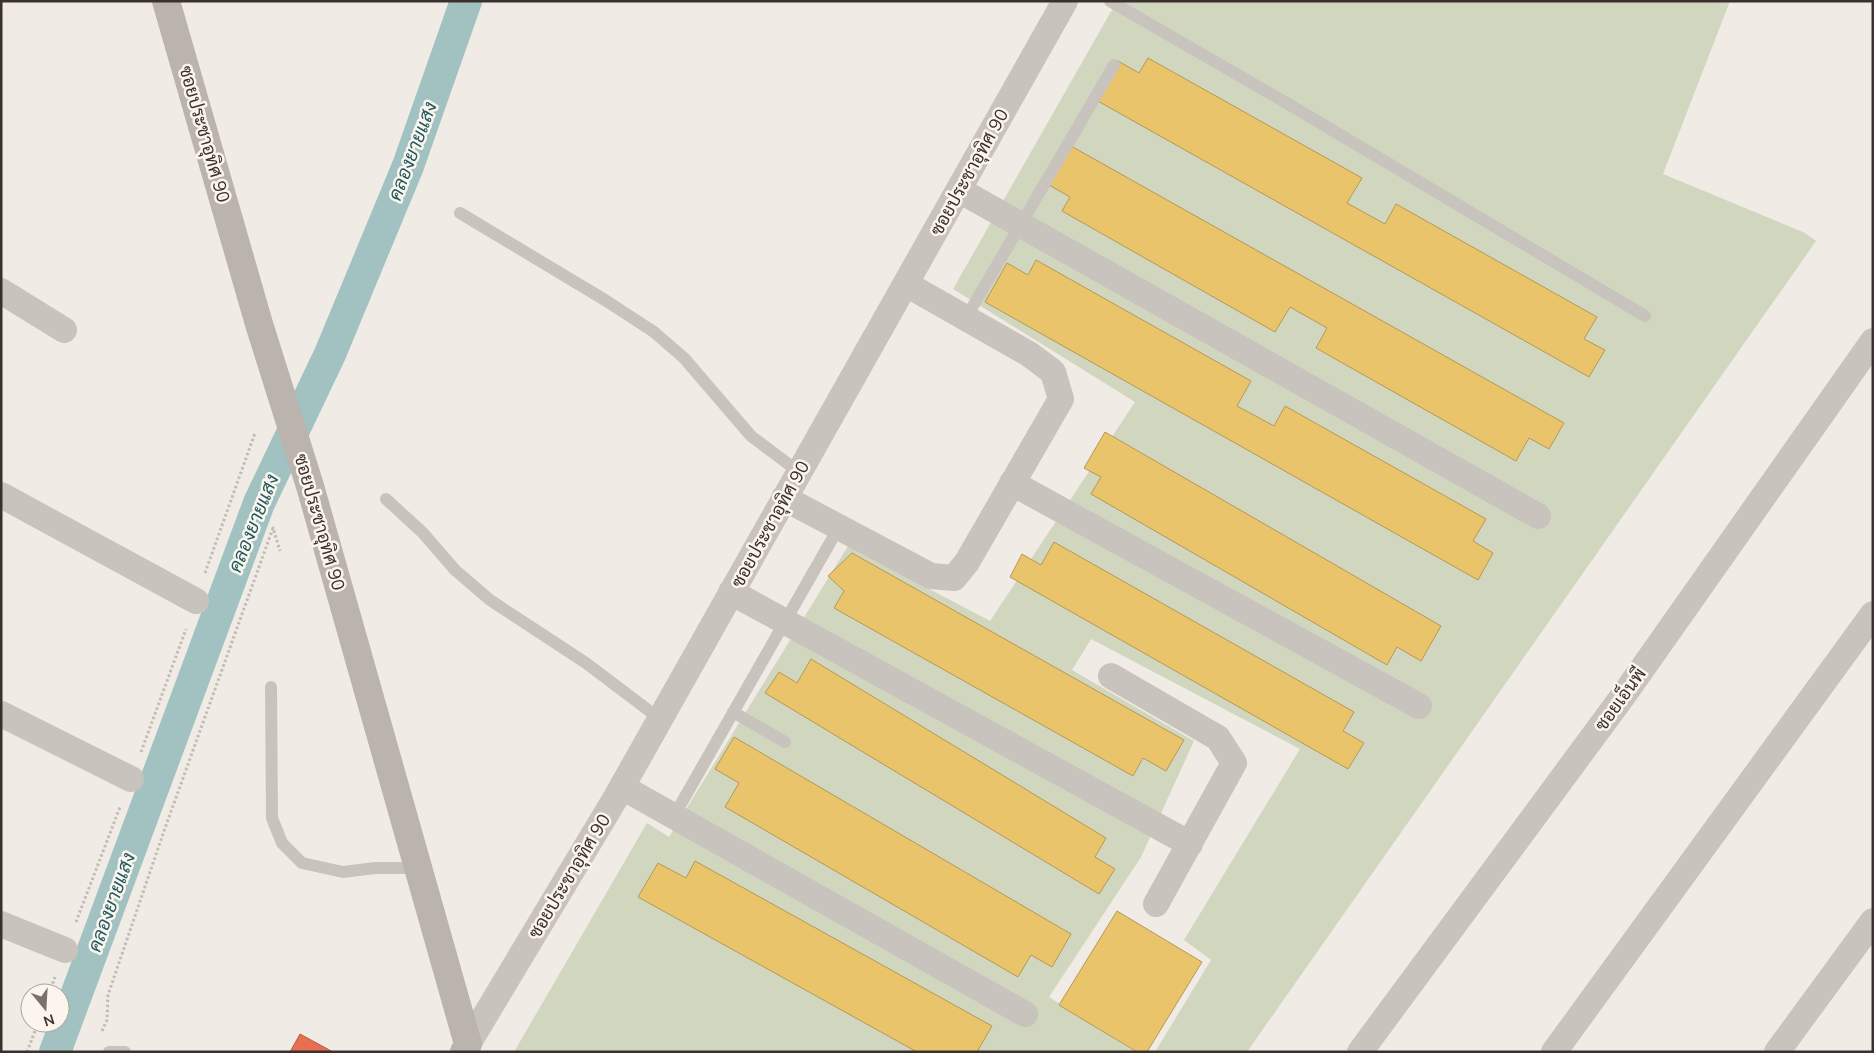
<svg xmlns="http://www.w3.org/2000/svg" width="1874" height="1053" font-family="Mulish,Sarabun,sans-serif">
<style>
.green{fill:#d1d6bf}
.homes{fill:#e9c46a;stroke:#b59857}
.shops{fill:#e76f51;stroke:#b35c46}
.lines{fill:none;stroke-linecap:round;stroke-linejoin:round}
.canal{stroke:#a1c2c1;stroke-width:32}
.path{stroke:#c2bbb6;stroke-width:3;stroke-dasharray:2.5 2.5;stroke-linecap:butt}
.lane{stroke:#c9c3be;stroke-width:12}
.street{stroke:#c9c3be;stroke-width:26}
.secondary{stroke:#bab3ae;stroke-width:28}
.labels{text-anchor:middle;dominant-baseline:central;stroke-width:5;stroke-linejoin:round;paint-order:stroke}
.street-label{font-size:18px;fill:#3b302b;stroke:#fbf5ee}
.water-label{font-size:19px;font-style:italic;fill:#1f5a5e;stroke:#fbf5ee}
</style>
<rect width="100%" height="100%" fill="#f0ebe5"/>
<path class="green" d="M1117,1H1730L1663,174L1805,233L1816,241L1247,1052H1155L1211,960L1184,940L1300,749L1091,639L1072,670L1194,741L1141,857L1049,997L1135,1052H514L647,823L669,837L848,546L990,621L1135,402L953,289Z"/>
<path class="homes" d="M1148,58L1362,178L1347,203L1385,224L1396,204L1597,317L1584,339L1605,350L1589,377L1096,100L1118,61L1139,73Z
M1071,146L1564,423L1549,449L1529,438L1516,461L1316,348L1327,328L1290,307L1275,332L1062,211L1070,197L1049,185Z
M1036,260L1251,381L1237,406L1274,426L1285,406L1486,519L1473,541L1493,553L1478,580L985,302L1007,263L1028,275Z
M1105,432L1441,626L1421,661L1397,647L1387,665L1091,494L1101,477L1084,468Z
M1054,542L1354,712L1343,731L1364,743L1348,769L1010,577L1022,554L1041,565Z
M852,553L1184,740L1166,771L1143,758L1133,776L834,608L844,591L828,576Z
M811,659L1106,838L1095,857L1115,869L1099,894L765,693L779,672L797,683Z
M734,737L1071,934L1052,967L1031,955L1018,977L725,807L739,783L715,769Z
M695,861L992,1026L977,1052H917L638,897L658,863L686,878Z
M1117,911L1202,962L1147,1052H1137L1059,1005Z"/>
<path class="shops" d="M300,1034L333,1052H290Z"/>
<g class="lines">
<path class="canal" d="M55,1052L259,503L330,354L408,166L466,1"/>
<path class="path" d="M205,573L255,433
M141,752L186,629
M76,922L120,807
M49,993L55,977
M102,1031L107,1020L108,995L164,831L273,528L280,551
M27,1052L38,1023"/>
<path class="lane" d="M1110,1L1290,105L1645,316
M460,213L605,300L654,332L684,358L751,436L799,472
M966,318L1114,65
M386,499L423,533L455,570L490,600L586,663L660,719
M271,687L272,818L282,843L302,863L343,872L375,868H418
M733,712L785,742
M674,816L839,527
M109,1052H125"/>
<path class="street" d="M959,190L1538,516
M1,291L64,330
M1012,483L1419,706
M1,495L196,601
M784,498L931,576L954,578L967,562L1061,399L1053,372L1029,354L906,284
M731,592L1190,844
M1111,676L1218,738L1234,763L1156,904
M1,714L131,779
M622,787L1025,1014
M1,924L65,950
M468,1044L615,799L1065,1
M1360,1052L1623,696L1873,341
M1554,1052L1873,614
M1777,1052L1873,921"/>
<path class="secondary" d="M166,1L259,324L310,486L468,1044L464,1052"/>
</g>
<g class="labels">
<g class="street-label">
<text transform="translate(205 134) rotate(74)">ซอยประชาอุทิศ 90</text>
<text transform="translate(969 172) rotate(-61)">ซอยประชาอุทิศ 90</text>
<text transform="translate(320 522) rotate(74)">ซอยประชาอุทิศ 90</text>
<text transform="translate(770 524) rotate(-61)">ซอยประชาอุทิศ 90</text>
<text transform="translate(1620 699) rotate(-54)">ซอยเอ็นพี</text>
<text transform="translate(569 876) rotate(-59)">ซอยประชาอุทิศ 90</text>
</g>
<g class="water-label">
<text transform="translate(412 151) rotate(-69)">คลองยายแสง</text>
<text transform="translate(253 523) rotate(-68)">คลองยายแสง</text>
<text transform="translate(111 902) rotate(-70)">คลองยายแสง</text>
</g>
</g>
<rect width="1874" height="1053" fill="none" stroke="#3b302b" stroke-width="5"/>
<g transform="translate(45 1008) rotate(162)"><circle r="24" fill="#fbf5ee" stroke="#aea6a0"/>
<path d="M0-4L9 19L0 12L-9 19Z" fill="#7a716c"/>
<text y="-8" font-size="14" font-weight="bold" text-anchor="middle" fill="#3b302b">N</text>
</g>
</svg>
